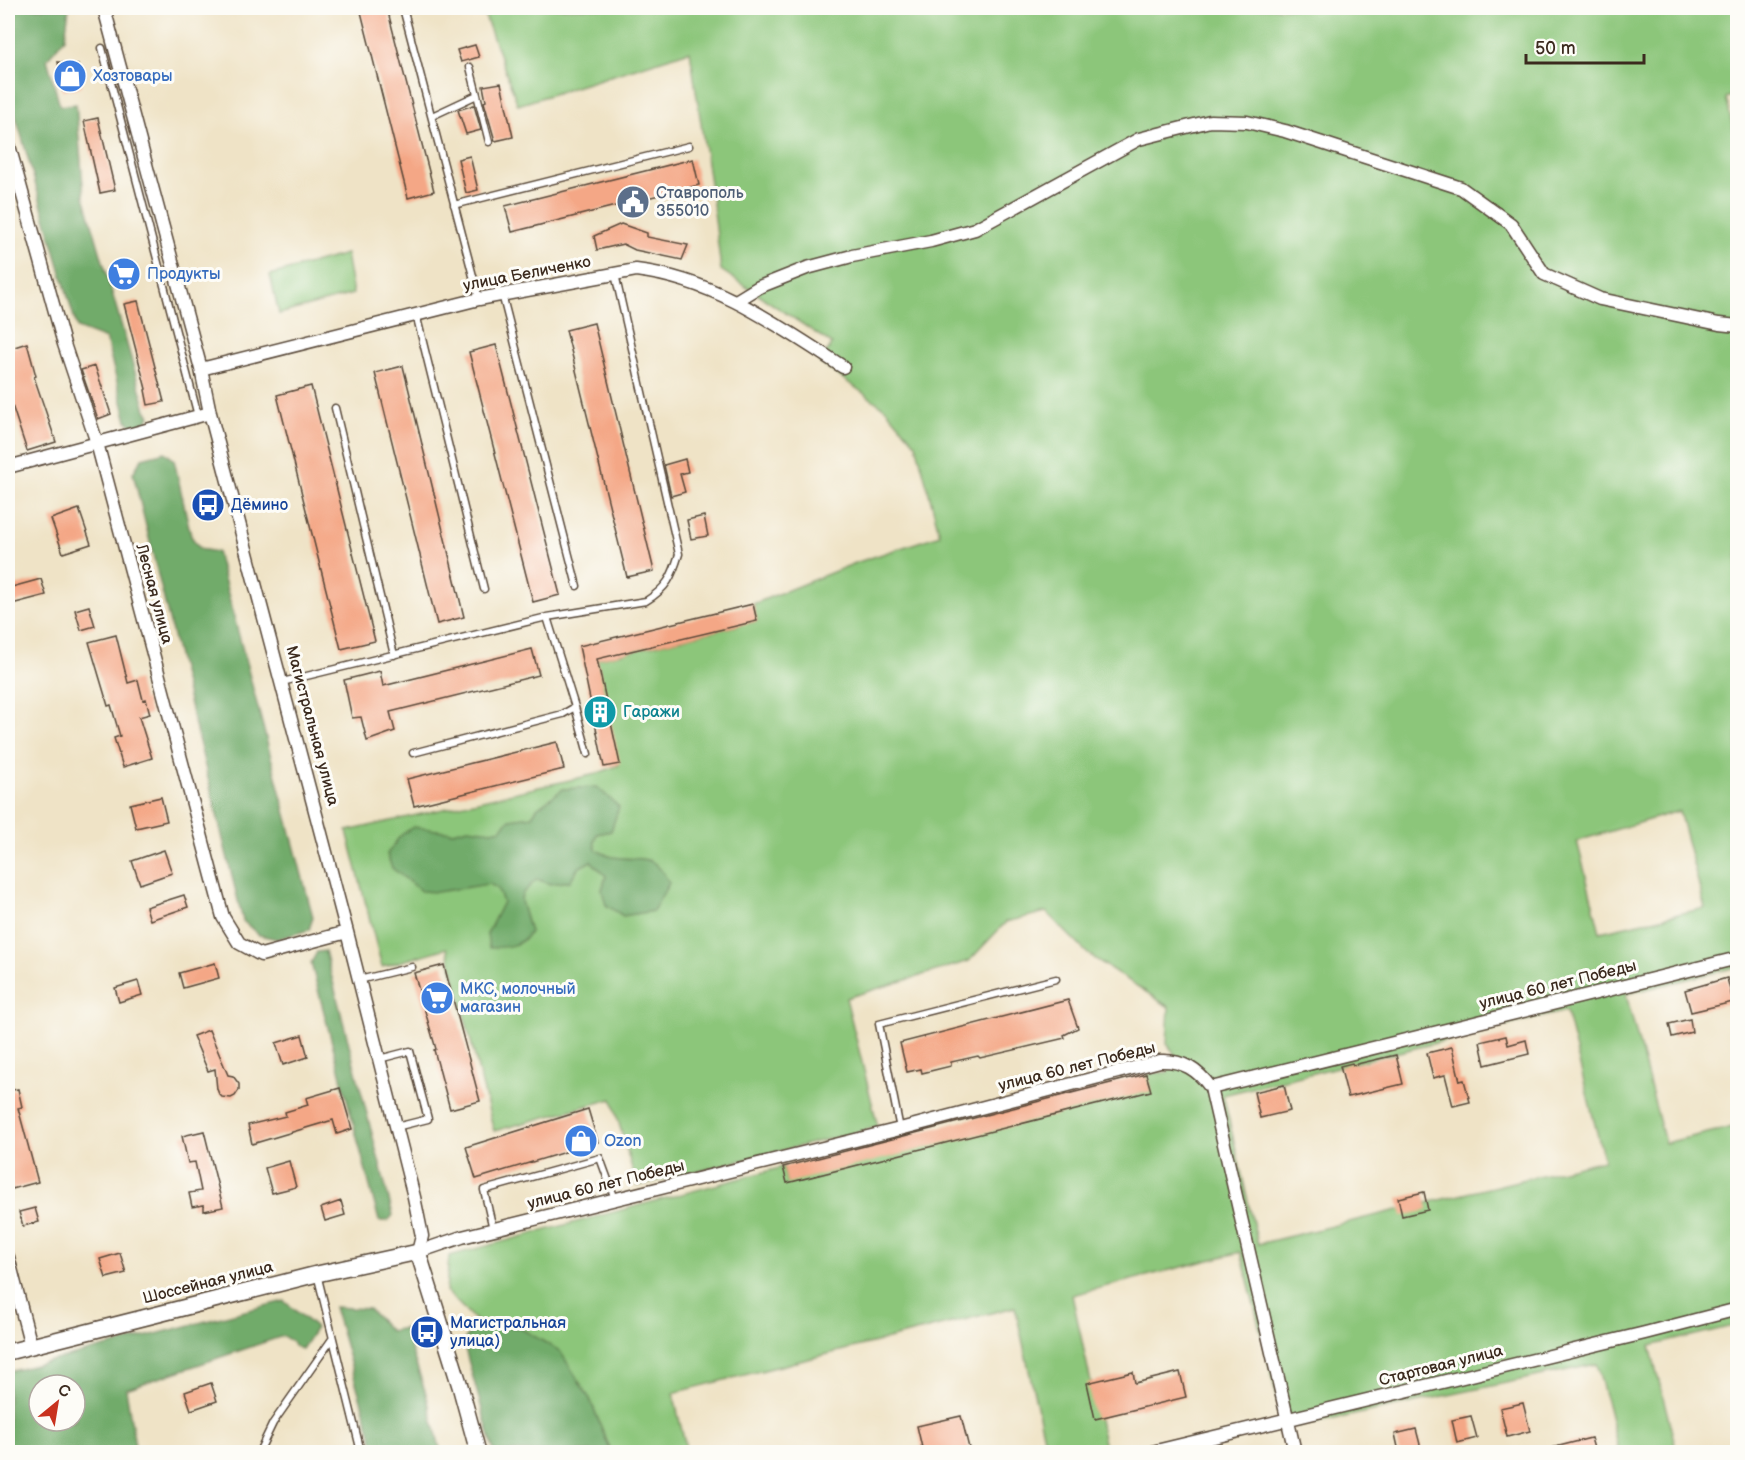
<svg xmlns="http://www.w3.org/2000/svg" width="1745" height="1460" font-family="'Balsamiq Sans',sans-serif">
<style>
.green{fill:#8cc67a;stroke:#64784c;stroke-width:1.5;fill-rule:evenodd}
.forest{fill:#71ab6a;stroke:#566a44;stroke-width:1.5;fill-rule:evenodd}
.building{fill:#f4a786}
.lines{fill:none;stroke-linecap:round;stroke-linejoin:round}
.service-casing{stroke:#564637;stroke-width:9}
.minor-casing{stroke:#564637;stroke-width:15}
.tertiary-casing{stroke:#564637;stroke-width:18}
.service{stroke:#fff;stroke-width:6}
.minor{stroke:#fff;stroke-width:12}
.tertiary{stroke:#fff;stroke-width:15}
.labels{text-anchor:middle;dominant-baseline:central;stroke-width:6;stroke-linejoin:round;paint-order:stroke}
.shop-label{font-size:16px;fill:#366cbe;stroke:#fdfcf7;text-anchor:start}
.service-label{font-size:16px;fill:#4e5e75;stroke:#fdfcf7;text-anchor:start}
.street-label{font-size:16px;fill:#3b2a1e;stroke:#fdfcf7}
.transit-label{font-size:16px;fill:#164399;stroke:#fdfcf7;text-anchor:start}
.culture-label{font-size:16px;fill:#0d838f;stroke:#fdfcf7;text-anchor:start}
</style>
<rect width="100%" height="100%" fill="#fdfcf7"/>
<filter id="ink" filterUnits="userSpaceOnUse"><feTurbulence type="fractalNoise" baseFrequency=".0167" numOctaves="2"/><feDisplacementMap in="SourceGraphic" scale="12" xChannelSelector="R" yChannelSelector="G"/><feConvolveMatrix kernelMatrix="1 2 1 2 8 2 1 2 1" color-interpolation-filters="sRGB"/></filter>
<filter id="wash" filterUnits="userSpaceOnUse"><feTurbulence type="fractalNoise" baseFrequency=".008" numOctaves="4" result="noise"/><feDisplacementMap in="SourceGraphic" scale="24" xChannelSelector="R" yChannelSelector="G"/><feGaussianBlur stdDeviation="1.35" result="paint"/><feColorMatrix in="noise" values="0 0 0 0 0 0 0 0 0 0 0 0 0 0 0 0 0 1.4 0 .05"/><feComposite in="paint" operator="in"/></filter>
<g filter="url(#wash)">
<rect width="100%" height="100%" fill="#efe3c6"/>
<path class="green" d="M482,8H1737V94L1726,98L1738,149L1737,967L1626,994L1665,1143L1737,1126V1325L1650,1346L1677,1452H1619L1597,1364L1301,1426H1284L1241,1252L1072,1295L1106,1452H1047L1015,1307L673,1393L687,1452H611L590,1399L520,1328L477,1322L446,1291L449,1256L783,1167L787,1182L1151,1090L1146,1074L1168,1072L1174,1053L1167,1044L1169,1007L1088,954L1046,912L1006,922L969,961L846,998L878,1127L637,1186L612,1099L494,1131L447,948L382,967L347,831L596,774L619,765L597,659L757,621L753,604L858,562L940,535L916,444L886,409L819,362L832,344L721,270L713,203L690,51L518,105ZM1679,811L1705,908L1600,932L1577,841ZM1566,1011L1604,1160L1258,1244L1223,1095Z
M346,254L353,294L279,314L270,275Z"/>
<path class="forest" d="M8,8H69L65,38L47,59L60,106L76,104L84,196L146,410L150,416L146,422L133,427L127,421L106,339L77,328L8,89Z
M165,452L174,460L191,536L200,549L217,552L313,917L309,930L277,939L259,935L243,921L133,473L142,458Z
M597,787L619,807L611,831L597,834L594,841L596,849C601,852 607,856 613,857C643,862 652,850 669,883L653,911L623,916L606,905L602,890L606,876L591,861L578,868L570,881L550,884L537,879L522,894L521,901L530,932C521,947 505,947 489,948L487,934L503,902L497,888L489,884L437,892L421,891L392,868L387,854L400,836L413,827L453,832L468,828L492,831L501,829L510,819L532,816L537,808L563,789Z
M325,951L393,1215L388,1221H379L311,963L317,952Z
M284,1301L316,1328L302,1349L294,1346L292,1342L283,1336L126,1389L136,1452H8V1372ZM39,1385H75V1421H39Z
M334,1307L369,1309L390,1331L404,1328L426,1394L441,1452H376Z
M477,1322L520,1328L560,1351L590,1399L611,1452H494L463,1342Z"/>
<g id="blocks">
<path class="building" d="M360,8H387L434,191L408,198Z
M475,45L479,57L461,62L457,50Z
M58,62L78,65L82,87L63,91Z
M501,83L513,137L495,141L484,102L486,101L483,86Z
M474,105L481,130L466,134L458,110Z
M98,118L115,190L100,193L84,121Z
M470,156L478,190L466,193L458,159Z
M693,159L699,185L512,232L505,206Z
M621,224L647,233V237L688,245L682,260L635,250L623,244L597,250L594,236Z
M138,301L164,402L148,405L145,390L146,389L124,304Z
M594,323L654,571L627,577L566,330Z
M27,343L36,376L34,377L56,442L27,451L8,393V349Z
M496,345L560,595L533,602L469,352Z
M95,366L111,414L98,419L81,370Z
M403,366L464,617L437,624L375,373Z
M311,386L375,641L341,649L277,395Z
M685,459L688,472L680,474L685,492L671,496L664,465Z
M79,509L91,544L63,553L51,519Z
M704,516L708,536L691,539L687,520Z
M41,579L46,595L8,605V588Z
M753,604L757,621L597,659L620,764L604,767L579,646Z
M89,606L95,626L81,630L75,610Z
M116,635L128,683L138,680L143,700L146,699L150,714L139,717L152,758L123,767L114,738L120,736L111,705L108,706L89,642Z
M532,649L539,675L390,712L395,731L367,741L361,717L352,718L344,680L380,671L383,686Z
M557,742L564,769L414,806L407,779Z
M161,797L167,821L136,828L130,804Z
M164,850L172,873L140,884L132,861Z
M184,895L188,907L150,920L146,907Z
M215,963L219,978L183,988L179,973Z
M444,965L480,1101L450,1109L434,1050L436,1049L414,973Z
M1727,978L1733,1002L1691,1012L1685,990Z
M138,981L142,995L119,1002L115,988Z
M1068,1000L1078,1028L1064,1035L1065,1038L980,1058L978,1056L951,1062V1066L922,1073L921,1069L907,1072L900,1043Z
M1690,1019L1692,1032L1672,1037L1669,1024Z
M209,1030L228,1075L233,1076L239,1084V1090L235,1096L231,1098L222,1097L219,1094L217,1089L215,1069L208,1071L193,1036Z
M302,1035L308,1057L283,1065L276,1043Z
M1506,1036L1508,1045L1526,1040L1529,1054L1485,1065L1480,1042Z
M1452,1047L1460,1081L1464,1080L1470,1102L1453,1106L1445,1075L1433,1078L1427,1053Z
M1396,1055L1403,1084L1348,1097L1340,1066L1352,1063L1353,1065Z
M1146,1074L1151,1091L787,1183L783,1167Z
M1284,1085L1290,1111L1260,1118L1254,1092Z
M8,1086H11L13,1090L18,1089L22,1107L18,1108L38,1182L12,1189L8,1173Z
M340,1088L352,1129L337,1134L333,1120L252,1144L248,1125L286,1116L285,1112L308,1105L306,1098Z
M588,1109L598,1142L476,1179L466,1147Z
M204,1131L223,1207L204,1211V1205L192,1207L189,1193L201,1191L195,1162L188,1163L182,1136Z
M289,1161L296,1187L272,1193L265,1168Z
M1424,1192L1428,1210L1402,1216L1398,1198Z
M341,1201L345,1215L325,1221L321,1208Z
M35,1208L39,1222L23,1226L19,1212Z
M120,1253L126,1273L106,1278L100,1259Z
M1133,1372L1135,1383L1180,1372L1186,1397L1095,1419L1087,1383Z
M211,1383L217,1401L191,1410L185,1392Z
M1523,1403L1530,1431L1507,1437L1500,1408Z
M961,1416L970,1452H923L917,1426Z
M1471,1416L1477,1438L1457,1443L1452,1420Z
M1416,1429L1422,1452H1399L1395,1434Z
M1591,1438L1595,1452H1552L1551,1448Z"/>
</g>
</g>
<g filter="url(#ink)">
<use href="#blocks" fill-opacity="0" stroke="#564637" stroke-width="1.5"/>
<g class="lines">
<g class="service-casing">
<path id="service" d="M403,8L479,299
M102,48L198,416
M470,67L489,142
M432,116L477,95
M454,205L689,146
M502,294L577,586
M416,314L484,589
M335,408L394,655
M547,617L646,601C667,588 672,577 679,554L615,274
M282,682L547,617L575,707L563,714L413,753
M575,707L588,754
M359,980L412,967
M379,1059L410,1051L428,1119L396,1127
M900,1129L879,1024L1056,979
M493,1229L484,1190L600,1158L615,1199
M317,1274L361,1452
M259,1452L273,1423L332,1339"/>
</g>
<g class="minor-casing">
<path id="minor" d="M104,8L201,369L210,413L347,932L414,1197L422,1236L418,1252
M8,142L64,344L97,443L223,917L239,943L261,955L347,932
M736,301L759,287L807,268L852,256L931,241L975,229L1139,139L1210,121L1247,122L1285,131L1461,188L1511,224L1544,274L1600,299L1719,324L1738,326
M201,369L479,299L636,270C714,279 778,325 843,367
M8,467L210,413
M1211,1088L1295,1452
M418,1252L462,1237L900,1129L1160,1061C1183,1060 1198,1070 1211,1088L1738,958
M8,1257L31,1346
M1152,1452L1645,1333L1738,1309"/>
</g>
<g class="tertiary-casing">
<path id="tertiary" d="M8,1352L317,1274L418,1252L460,1386L478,1452"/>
</g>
<use href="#service" class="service"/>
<use href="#minor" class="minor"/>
<use href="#tertiary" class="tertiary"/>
</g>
</g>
<defs>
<g id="shop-disc" transform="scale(1.725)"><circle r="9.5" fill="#3f7fe0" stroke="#fdfcf7"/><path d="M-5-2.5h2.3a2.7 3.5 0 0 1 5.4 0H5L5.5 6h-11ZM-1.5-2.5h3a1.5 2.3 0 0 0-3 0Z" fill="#fff"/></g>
<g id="civic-disc" transform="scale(1.725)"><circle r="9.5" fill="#5c6f8a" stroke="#fdfcf7"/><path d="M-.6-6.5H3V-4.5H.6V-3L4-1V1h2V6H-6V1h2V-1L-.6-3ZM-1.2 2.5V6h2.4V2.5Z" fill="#fff"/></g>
<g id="supermarket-disc" transform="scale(1.725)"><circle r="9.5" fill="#3f7fe0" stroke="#fdfcf7"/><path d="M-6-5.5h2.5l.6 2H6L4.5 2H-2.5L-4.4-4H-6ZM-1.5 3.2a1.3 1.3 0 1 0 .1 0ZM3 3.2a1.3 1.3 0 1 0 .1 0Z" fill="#fff"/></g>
<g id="bus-disc" transform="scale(1.725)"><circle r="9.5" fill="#1a4fb4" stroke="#fdfcf7"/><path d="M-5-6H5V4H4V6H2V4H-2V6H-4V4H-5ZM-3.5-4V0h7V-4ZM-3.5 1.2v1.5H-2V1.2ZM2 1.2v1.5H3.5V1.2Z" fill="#fff"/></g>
<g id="building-disc" transform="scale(1.725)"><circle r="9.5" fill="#0f9aa8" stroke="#fdfcf7"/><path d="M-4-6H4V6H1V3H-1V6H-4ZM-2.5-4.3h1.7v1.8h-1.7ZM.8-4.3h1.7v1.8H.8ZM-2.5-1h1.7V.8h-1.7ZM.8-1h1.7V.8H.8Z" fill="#fff"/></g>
</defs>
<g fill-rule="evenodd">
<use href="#shop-disc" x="70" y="76"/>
<use href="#civic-disc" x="633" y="202"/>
<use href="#supermarket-disc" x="124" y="274"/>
<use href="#bus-disc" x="208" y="505"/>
<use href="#building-disc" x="600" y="712"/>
<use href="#supermarket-disc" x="437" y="998"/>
<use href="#shop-disc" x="581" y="1141"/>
<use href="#bus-disc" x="427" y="1332"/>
</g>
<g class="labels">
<g class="shop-label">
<text x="93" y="76">Хозтовары</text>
<text x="147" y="274">Продукты</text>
<text x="460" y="989">МКС, молочный<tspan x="460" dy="18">магазин</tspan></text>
<text x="604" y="1141">Ozon</text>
</g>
<g class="service-label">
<text x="656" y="193">Ставрополь<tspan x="656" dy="18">355010</tspan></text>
</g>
<g class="street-label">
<text transform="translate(527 274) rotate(-11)">улица Беличенко</text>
<text transform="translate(154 594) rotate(75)">Лесная улица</text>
<text transform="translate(312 726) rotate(75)">Магистральная улица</text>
<text transform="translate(1558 985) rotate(-14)">улица 60 лет Победы</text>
<text transform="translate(1077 1067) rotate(-14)">улица 60 лет Победы</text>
<text transform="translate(606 1185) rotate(-14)">улица 60 лет Победы</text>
<text transform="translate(208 1283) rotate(-14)">Шоссейная улица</text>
<text transform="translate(1441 1366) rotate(-14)">Стартовая улица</text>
</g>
<g class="transit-label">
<text x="231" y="505">Дёмино</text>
<text x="450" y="1323">Магистральная<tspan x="450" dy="18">улица)</tspan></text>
</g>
<g class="culture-label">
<text x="623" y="712">Гаражи</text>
</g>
</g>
<rect width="1745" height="1460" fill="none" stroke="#fdfcf7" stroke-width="30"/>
<g transform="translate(57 1403) rotate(30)"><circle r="28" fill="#fdfcf7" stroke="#afa8a0" stroke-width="1.5"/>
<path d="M0-4.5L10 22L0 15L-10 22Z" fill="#c8321e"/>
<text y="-9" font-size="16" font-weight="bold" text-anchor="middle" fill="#3b2a1e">С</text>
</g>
<path d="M1526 54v9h118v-9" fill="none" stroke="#3b2a1e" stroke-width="3"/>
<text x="1535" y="54" font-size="18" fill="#3b2a1e" stroke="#fdfcf7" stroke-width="4.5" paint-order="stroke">50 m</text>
</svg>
